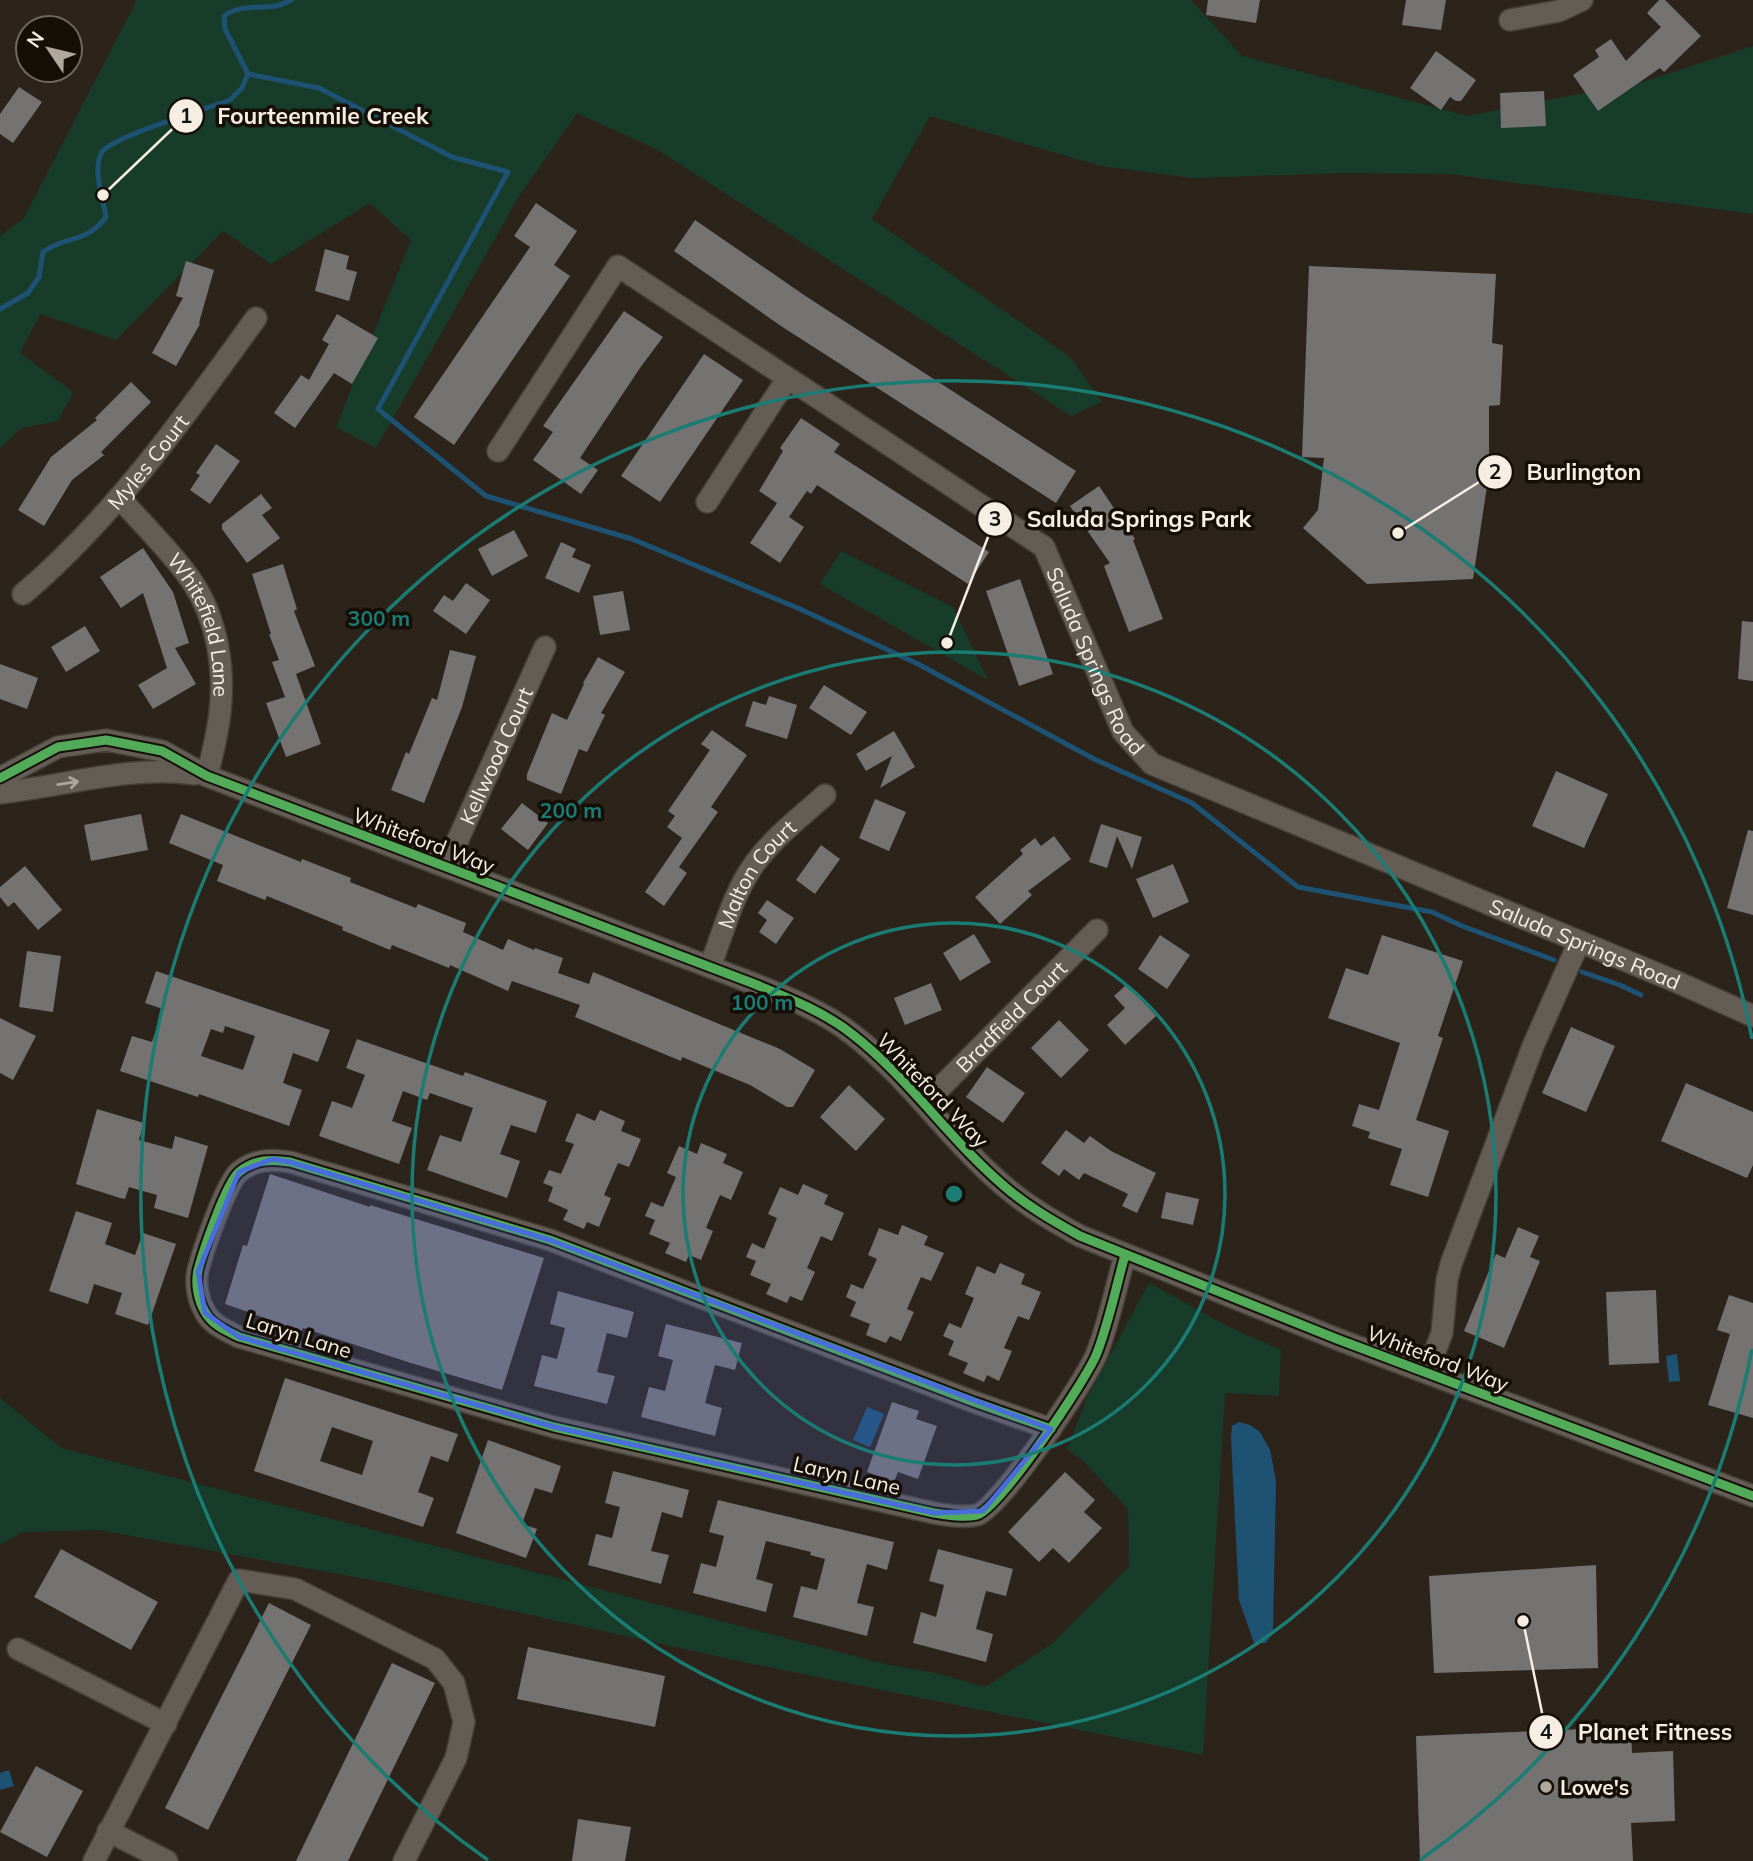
<svg xmlns="http://www.w3.org/2000/svg" width="1753" height="1861" font-family="Mulish,sans-serif">
<style>
.green{fill:#173d2a}
.water{fill:#1e5273}
.lines{fill:none;stroke-linecap:round;stroke-linejoin:round}
.stream{stroke:#1e5273;stroke-width:5}
.building{fill:#757272;fill-rule:evenodd}
.minor-casing{stroke:#453f37;stroke-width:24}
.minor{stroke:#635d56;stroke-width:21}
.cycleway-casing{stroke:#160f08;stroke-width:13}
.cycleway{stroke:#51ab58;stroke-width:9}
.oneway{stroke:#ada69c}
.marked{fill:#496eda;fill-opacity:0.2;stroke:#496eda;stroke-width:5;stroke-linejoin:round}
.ring{fill:none;stroke:#1b7c74;stroke-width:3.5}
.poi-dot{fill:#b0a79d;stroke:#160f08;stroke-width:2.5}
.labels{text-anchor:middle;dominant-baseline:central;stroke-width:7;stroke-linejoin:round;paint-order:stroke}
.street-label{font-size:21px;fill:#f7eee3;stroke:#160f08}
.poi-label{font-size:21px;font-weight:bold;fill:#f7eee3;stroke:#160f08;text-anchor:start}
.centre{fill:#1b7c74;stroke:#160f08;stroke-width:3.5}
.ring-label{font-size:21px;text-anchor:middle;font-weight:bold;fill:#1b7c74;stroke:#160f08;stroke-width:7;stroke-linejoin:round;paint-order:stroke}
.leader{fill:none;stroke:#f7eee3;stroke-width:2.5}
.callout-dot{fill:#f7eee3;stroke:#160f08;stroke-width:2.5}
.mark-label{font-size:21px;text-anchor:middle;font-weight:bold;fill:#111}
.callout-label{font-size:23px;text-anchor:middle;font-weight:bold;fill:#f7eee3;stroke:#160f08;stroke-width:7;stroke-linejoin:round;paint-order:stroke}
</style>
<rect width="100%" height="100%" fill="#2c241b"/>
<path class="green" d="M137,0H1191L1242,56L1467,116L1645,81L1753,46V214L1449,174L1343,173L1192,178L1101,166L930,116L872,219L1070,357L1102,402L1071,416L658,150L577,113L518,198L376,448L336,427L411,240L370,203L271,264L223,231L116,340L40,314L20,353L73,392L58,421L21,428L0,448V236L24,218Z
M841,551L953,607L988,680L820,584Z
M1149,1283L1229,1327L1281,1350L1279,1396L1225,1393L1203,1755L739,1661L377,1581L99,1530L22,1532L0,1545V1398L61,1448L884,1664L935,1673L985,1687L1053,1643L1129,1567L1128,1509L1082,1460L1067,1449L1087,1398Z"/>
<path class="water" d="M1677,1354L1680,1381L1669,1382L1666,1356Z
M867,1407L884,1414L870,1447L853,1440Z
M1239,1422L1250,1425L1260,1432L1270,1450L1276,1481L1273,1631L1266,1643H1254L1239,1600L1231,1438L1232,1426Z
M9,1770L14,1786L0,1790V1773Z"/>
<g class="lines">
<path class="stream" d="M248,74L319,88L452,157L508,172L378,409L486,496L632,539L800,609L918,664L1094,759L1192,803L1298,887L1432,912L1462,926L1554,960
M0,309L28,293L39,277L43,252C66,235 86,244 106,217C103,199 92,168 102,152C114,136 206,109 230,100L242,88L248,74L225,29L224,16C246,0 267,14 291,0
M1582,972L1620,985L1641,995"/>
</g>
<path class="building" d="M1208,0H1260L1256,23L1206,15Z
M1406,0H1446L1441,30L1402,25Z
M1659,0H1665L1701,36L1664,72L1660,68L1598,111L1573,75L1599,57L1595,50L1611,39L1626,61L1661,27L1647,13Z
M1436,51L1476,80L1461,101H1456L1450,97L1441,110L1410,88Z
M19,87L42,102L13,143L0,134V114Z
M1544,91L1546,126L1501,128L1500,93Z
M536,203L577,231L554,265L570,276L454,445L414,417L530,247L514,236Z
M695,220L807,297L1076,471L1056,503L781,326L674,251Z
M325,249L349,256L346,269L357,272L349,301L315,291Z
M186,261L214,270L199,323L200,324L176,366L152,353L183,298L176,296Z
M1309,266L1496,274L1492,343L1503,345L1500,405L1489,406V473L1473,579L1367,584L1303,528L1318,510L1324,458L1302,457Z
M624,311L663,337L640,368L580,458L598,470L581,494L533,460L553,432L543,426Z
M337,314L378,338L352,384L334,373L295,428L274,413L301,375L309,380L329,344L322,340Z
M704,354L743,380L660,502L621,476Z
M131,382L151,402L101,452L104,455L72,480L44,526L18,510L51,457L97,420L95,418Z
M801,418L840,444L834,452L989,552L968,584L817,485L811,494L807,491L789,517L804,527L780,563L750,543L777,503L759,491L783,451L780,448Z
M216,444L240,461L210,504L190,490L200,475L196,473Z
M1099,486L1135,539L1133,540L1163,619L1129,632L1104,566L1110,563L1070,506Z
M261,494L272,508L262,515L280,538L247,563L222,529V524Z
M514,530L528,556L492,576L478,549Z
M561,542L576,549L572,557L591,565L579,593L545,578Z
M143,548L173,592L189,643L175,648L196,684L153,709L138,685L167,668L143,593L121,608L100,577Z
M283,564L297,609L294,611L315,666L296,674L321,744L286,757L266,703L285,697L272,662L279,660L269,634H271L252,574Z
M1020,579L1053,674L1019,686L986,591Z
M466,583L490,600L466,634L433,611L444,595L453,601Z
M623,591L630,630L600,635L593,596Z
M1742,621L1753,622V681L1738,679Z
M85,626L100,651L66,672L51,647Z
M450,650L476,656L462,707L424,803L391,790L406,752L409,754L432,698L437,700Z
M598,657L625,672L601,713L605,715L587,752L579,749L561,794L527,780V774L552,713L567,720L584,684L583,683Z
M0,664L38,678L27,709L0,699Z
M824,685L867,712L851,735L809,708Z
M769,696L797,705L787,739L745,726L753,701L766,705Z
M712,730L747,755L711,807L718,812L679,867L687,873L664,906L645,892L682,838L667,827L675,816L668,811L710,750L701,744Z
M894,731L915,767L880,788L892,756L866,771L856,754Z
M1556,771L1608,794L1584,848L1532,826Z
M875,799L906,812L889,851L859,838Z
M522,803L548,823L528,850L501,829Z
M141,814L148,850L91,861L84,825Z
M181,814L301,862L302,859L351,878L350,882L416,908L418,904L466,923L463,932L503,950L508,939L534,950L535,948L563,958L558,973L589,984L593,972L780,1049L815,1070L793,1107H787L750,1085L682,1057L681,1061L575,1017L580,1005L512,981L508,991L450,965L449,968L392,945L390,950L342,930L343,927L267,896L265,900L217,881L223,865L169,843Z
M1101,824L1142,837L1132,869L1117,836L1107,868L1089,862Z
M1748,830L1753,831V915L1727,908Z
M1054,836L1071,859L1028,891L1032,895L1000,924L975,897L1023,854L1020,850L1035,838L1041,846Z
M821,845L840,859L815,894L796,880Z
M1173,864L1189,902L1153,918L1136,879Z
M25,866L62,910L38,930L14,902L8,907L0,897V887Z
M767,900L794,918L776,944L759,932L767,920L758,913Z
M974,934L991,962L960,981L943,953Z
M1160,935L1190,955L1167,989L1138,969Z
M1382,935L1463,961L1438,1036L1443,1038L1416,1120L1449,1131L1428,1197L1390,1185L1402,1149L1368,1138L1370,1132L1352,1126L1359,1104L1379,1110L1400,1043L1328,1018L1346,968L1368,975Z
M27,951L61,956L53,1012L19,1007Z
M156,971L330,1030L318,1062L293,1053L283,1083L302,1090L289,1126L199,1094L198,1097L120,1071L132,1036L152,1042L163,1009L145,1003ZM225,1026L255,1036L243,1070L201,1056L211,1029L223,1033Z
M931,983L942,1010L905,1025L894,998Z
M1127,984L1156,1016L1125,1045L1107,1025L1125,1008L1114,996Z
M0,1018L36,1036L13,1080L0,1073Z
M1059,1020L1089,1050L1061,1078L1031,1048Z
M1571,1027L1615,1046L1586,1112L1542,1093Z
M357,1039L463,1076L465,1072L547,1101L536,1133L511,1125L500,1154L520,1161L507,1198L427,1170L440,1135L461,1142L473,1108L430,1093L427,1100L403,1091L392,1121L412,1128L399,1164L319,1136L332,1101L352,1108L365,1075L346,1068Z
M987,1067L1025,1093L1003,1123L966,1097Z
M1686,1083L1753,1112V1165L1747,1178L1661,1141Z
M849,1085L885,1119L856,1151L820,1117Z
M97,1109L144,1123L139,1140L172,1149L175,1136L208,1146L188,1218L154,1208L157,1195L129,1187L125,1199L120,1198L76,1184Z
M600,1110L625,1121L621,1131L641,1139L629,1167L618,1163L604,1195L611,1198L599,1227L587,1222L584,1229L563,1220L568,1210L548,1201L553,1187L543,1183L549,1170L561,1174L574,1144L565,1141L577,1113L595,1121Z
M1066,1130L1084,1143L1090,1136L1111,1151L1156,1173L1137,1213L1122,1206L1128,1194L1084,1173L1079,1180L1064,1169L1059,1176L1041,1163Z
M701,1143L727,1154L723,1163L743,1172L731,1200L720,1195L706,1228L713,1231L701,1260L689,1255L686,1262L665,1253L670,1243L649,1234L655,1220L645,1216L651,1202L663,1207L676,1177L667,1173L679,1146L697,1154Z
M270,1174L370,1207V1205L544,1258L502,1390L411,1363L303,1328L302,1331L225,1304L243,1245L247,1246Z
M803,1184L828,1195L824,1204L844,1213L832,1241L821,1236L807,1268L815,1272L802,1301L790,1296L787,1303L766,1294L771,1284L750,1275L756,1261L746,1257L752,1243L764,1249L777,1218L768,1214L780,1187L798,1195Z
M1166,1192L1199,1199L1193,1225L1161,1218Z
M76,1211L112,1223L105,1244L135,1255L143,1233L176,1244L148,1325L115,1314L122,1293L94,1284L88,1304L49,1291Z
M902,1225L928,1236L924,1245L944,1253L931,1281L921,1277L907,1309L914,1312L901,1341L890,1336L886,1343L866,1335L870,1324L850,1316L856,1302L846,1297L851,1284L863,1289L877,1259L868,1255L879,1228L898,1235Z
M1518,1227L1539,1236L1530,1257L1540,1261L1504,1348L1464,1331L1496,1254L1505,1258Z
M1000,1263L1025,1274L1021,1284L1041,1292L1029,1320L1018,1316L1004,1348L1012,1351L999,1381L987,1375L984,1382L963,1373L968,1363L948,1355L954,1341L943,1336L949,1323L961,1328L974,1298L965,1294L977,1266L995,1274Z
M1656,1290L1659,1363L1609,1365L1606,1292Z
M558,1291L634,1312L627,1338L607,1333L597,1372L615,1376L607,1404L534,1386L542,1355L557,1359L565,1328L550,1324Z
M1729,1295L1753,1303V1418L1708,1405L1730,1334L1717,1330Z
M666,1324L742,1343L735,1370L715,1365L705,1403L722,1408L715,1436L641,1417L649,1387L665,1391L673,1360L658,1356Z
M285,1378L458,1434L448,1462L431,1456L418,1492L434,1498L423,1527L254,1471ZM332,1427L373,1441L362,1475L320,1461Z
M892,1402L919,1411L916,1419L937,1426L918,1479L898,1472L894,1482L867,1472Z
M488,1440L561,1466L552,1493L535,1488L522,1524L537,1529L526,1558L456,1533Z
M613,1471L689,1490L682,1518L662,1512L651,1551L669,1555L661,1584L588,1565L596,1534L612,1538L620,1507L605,1503Z
M1065,1472L1095,1500L1084,1512L1102,1528L1069,1563L1053,1548L1039,1562L1008,1532Z
M718,1500L894,1542L887,1570L867,1564L857,1603L874,1607L867,1636L793,1617L801,1586L817,1590L825,1559L810,1555L811,1552L766,1541L756,1579L773,1584L766,1612L693,1593L701,1563L716,1567L724,1536L709,1532Z
M61,1549L158,1602L131,1650L34,1597Z
M938,1549L1013,1569L1006,1596L986,1591L976,1629L993,1634L986,1662L913,1643L921,1612L936,1617L944,1585L929,1581Z
M1596,1565L1598,1668L1434,1673L1429,1576Z
M269,1603L311,1625L208,1830L165,1808Z
M528,1647L665,1676L655,1727L517,1699Z
M392,1663L435,1683L348,1861H296Z
M1631,1727L1632,1753L1673,1751L1675,1821L1631,1823L1633,1861H1420L1416,1736Z
M36,1766L83,1791L47,1857L0,1832Z
M578,1819L631,1827L625,1861H572Z"/>
<g class="lines">
<g class="minor-casing">
<g id="minor">
<path d="M1510,20L1559,11L1582,0"/>
<path id="s1" d="M498,451L618,266L1044,547L1123,732L1152,764L1677,982L1753,1016"/>
<path id="s2" d="M119,497C142,524 174,554 193,583C217,619 225,669 220,712C218,733 212,755 207,776"/>
<path d="M707,502L787,379"/>
<path id="s3" d="M23,594C115,516 186,415 256,318"/>
<path d="M0,778L58,747L106,740L162,751L207,776L752,983C786,997 823,1011 852,1034C909,1078 949,1139 1004,1186C1027,1206 1053,1221 1080,1236L1337,1339L1753,1496"/>
<path d="M0,793C65,786 129,765 195,774"/>
<path id="s4" d="M446,866L545,647"/>
<path id="s5" d="M710,967C723,933 733,893 755,863C774,837 801,817 825,795"/>
<path id="s6" d="M925,1103L1097,930"/>
<path d="M1427,1372L1442,1333L1447,1280L1451,1264L1533,1046L1579,942"/>
<path d="M1051,1429L974,1402L550,1240L290,1162C272,1159 255,1159 239,1172C226,1183 203,1251 198,1270C195,1284 198,1300 205,1312C212,1325 227,1331 239,1337L554,1427L934,1513C947,1515 963,1518 977,1515C1000,1508 1087,1379 1097,1353C1109,1322 1116,1287 1125,1255"/>
<path d="M18,1649L166,1724"/>
<path d="M108,1831L167,1861"/>
<path d="M94,1861L239,1580L295,1589L435,1659L454,1683L464,1722L456,1758L404,1861"/>
</g>
</g>
<use href="#minor" class="minor"/>
<g class="cycleway-casing">
<path id="cycleway" d="M0,778L58,747L106,740L162,751L207,776L752,983C786,997 823,1011 852,1034C909,1078 949,1139 1004,1186C1027,1206 1053,1221 1080,1236L1337,1339L1753,1496
M1051,1429L974,1402L550,1240L290,1162C272,1159 255,1159 239,1172C226,1183 203,1251 198,1270C195,1284 198,1300 205,1312C212,1325 227,1331 239,1337L554,1427L934,1513C947,1515 963,1518 977,1515C1000,1508 1087,1379 1097,1353C1109,1322 1116,1287 1125,1255"/>
</g>
<use href="#cycleway" class="cycleway"/>
</g>
<defs><path id="oneway-shaft" d="M-6 0H5M1.5-3L5.5 0L1.5 3" fill="none" stroke-width="1.6" stroke-linecap="round" stroke-linejoin="round" transform="scale(1.75)"/></defs>
<use class="oneway" href="#oneway-shaft" transform="translate(68 783) rotate(-9)"/>
<path class="marked" d="M272,1159L290,1162L550,1240L1051,1429L983,1511L934,1513L554,1427L239,1337L205,1313L198,1272L239,1172Z"/>
<g class="ring">
<circle cx="954" cy="1194" r="271"/>
<circle cx="954" cy="1194" r="542"/>
<path d="M1752 1349A813 813 0 0 1 1420 1860M488 1860A813 813 0 1 1 1752 1039"/>
</g>
<circle class="poi-dot" cx="1546" cy="1787" r="7"/>
<g class="labels">
<g class="street-label">
<text stroke="none"><textPath href="#s3" startOffset="182">Myles Court</textPath></text>
<text stroke="none"><textPath href="#s2" startOffset="156">Whitefield Lane</textPath></text>
<text stroke="none"><textPath href="#s1" startOffset="856">Saluda Springs Road</textPath></text>
<text stroke="none"><textPath href="#s4" startOffset="121">Kellwood Court</textPath></text>
<text transform="translate(424 840) rotate(21)">Whiteford Way</text>
<text stroke="none"><textPath href="#s5" startOffset="105">Malton Court</textPath></text>
<text stroke="none"><textPath href="#s1" startOffset="1444">Saluda Springs Road</textPath></text>
<text stroke="none"><textPath href="#s6" startOffset="122">Bradfield Court</textPath></text>
<text transform="translate(933 1090) rotate(46)">Whiteford Way</text>
<text transform="translate(299 1335) rotate(17)">Laryn Lane</text>
<text transform="translate(1438 1358) rotate(21)">Whiteford Way</text>
<text transform="translate(847 1475) rotate(13)">Laryn Lane</text>
</g>
<g class="poi-label">
<text x="1560" y="1787">Lowe's</text>
</g>
</g>
<circle cx="954" cy="1194" r="10" class="centre"/>
<g class="ring-label">
<text x="379" y="626">300 m</text>
<text x="571" y="818">200 m</text>
<text x="762" y="1010">100 m</text>
</g>
<path class="leader" d="M103 195L186 116M1398 533L1495 472M947 643L995 519M1523 1621L1546 1732"/>
<g class="callout-dot">
<circle cx="103" cy="195" r="7"/>
<circle cx="1398" cy="533" r="7"/>
<circle cx="947" cy="643" r="7"/>
<circle cx="1523" cy="1621" r="7"/>
<circle cx="186" cy="116" r="18"/>
<circle cx="1495" cy="472" r="18"/>
<circle cx="995" cy="519" r="18"/>
<circle cx="1546" cy="1732" r="18"/>
</g>
<g class="mark-label">
<text x="186" y="123">1</text>
<text x="1495" y="479">2</text>
<text x="995" y="526">3</text>
<text x="1546" y="1739">4</text>
</g>
<g class="callout-label">
<text x="323" y="124">Fourteenmile Creek</text>
<text x="1584" y="480">Burlington</text>
<text x="1139" y="527">Saluda Springs Park</text>
<text x="1655" y="1740">Planet Fitness</text>
</g>
<g transform="translate(49 49) rotate(305)"><circle r="33" fill="#160f08" stroke="#706860" stroke-width="2"/>
<path d="M0-5L12 26L0 18L-12 26Z" fill="#b0a79d"/>
<text y="-10" font-size="19" font-weight="bold" text-anchor="middle" fill="#f7eee3">N</text>
</g>
</svg>
